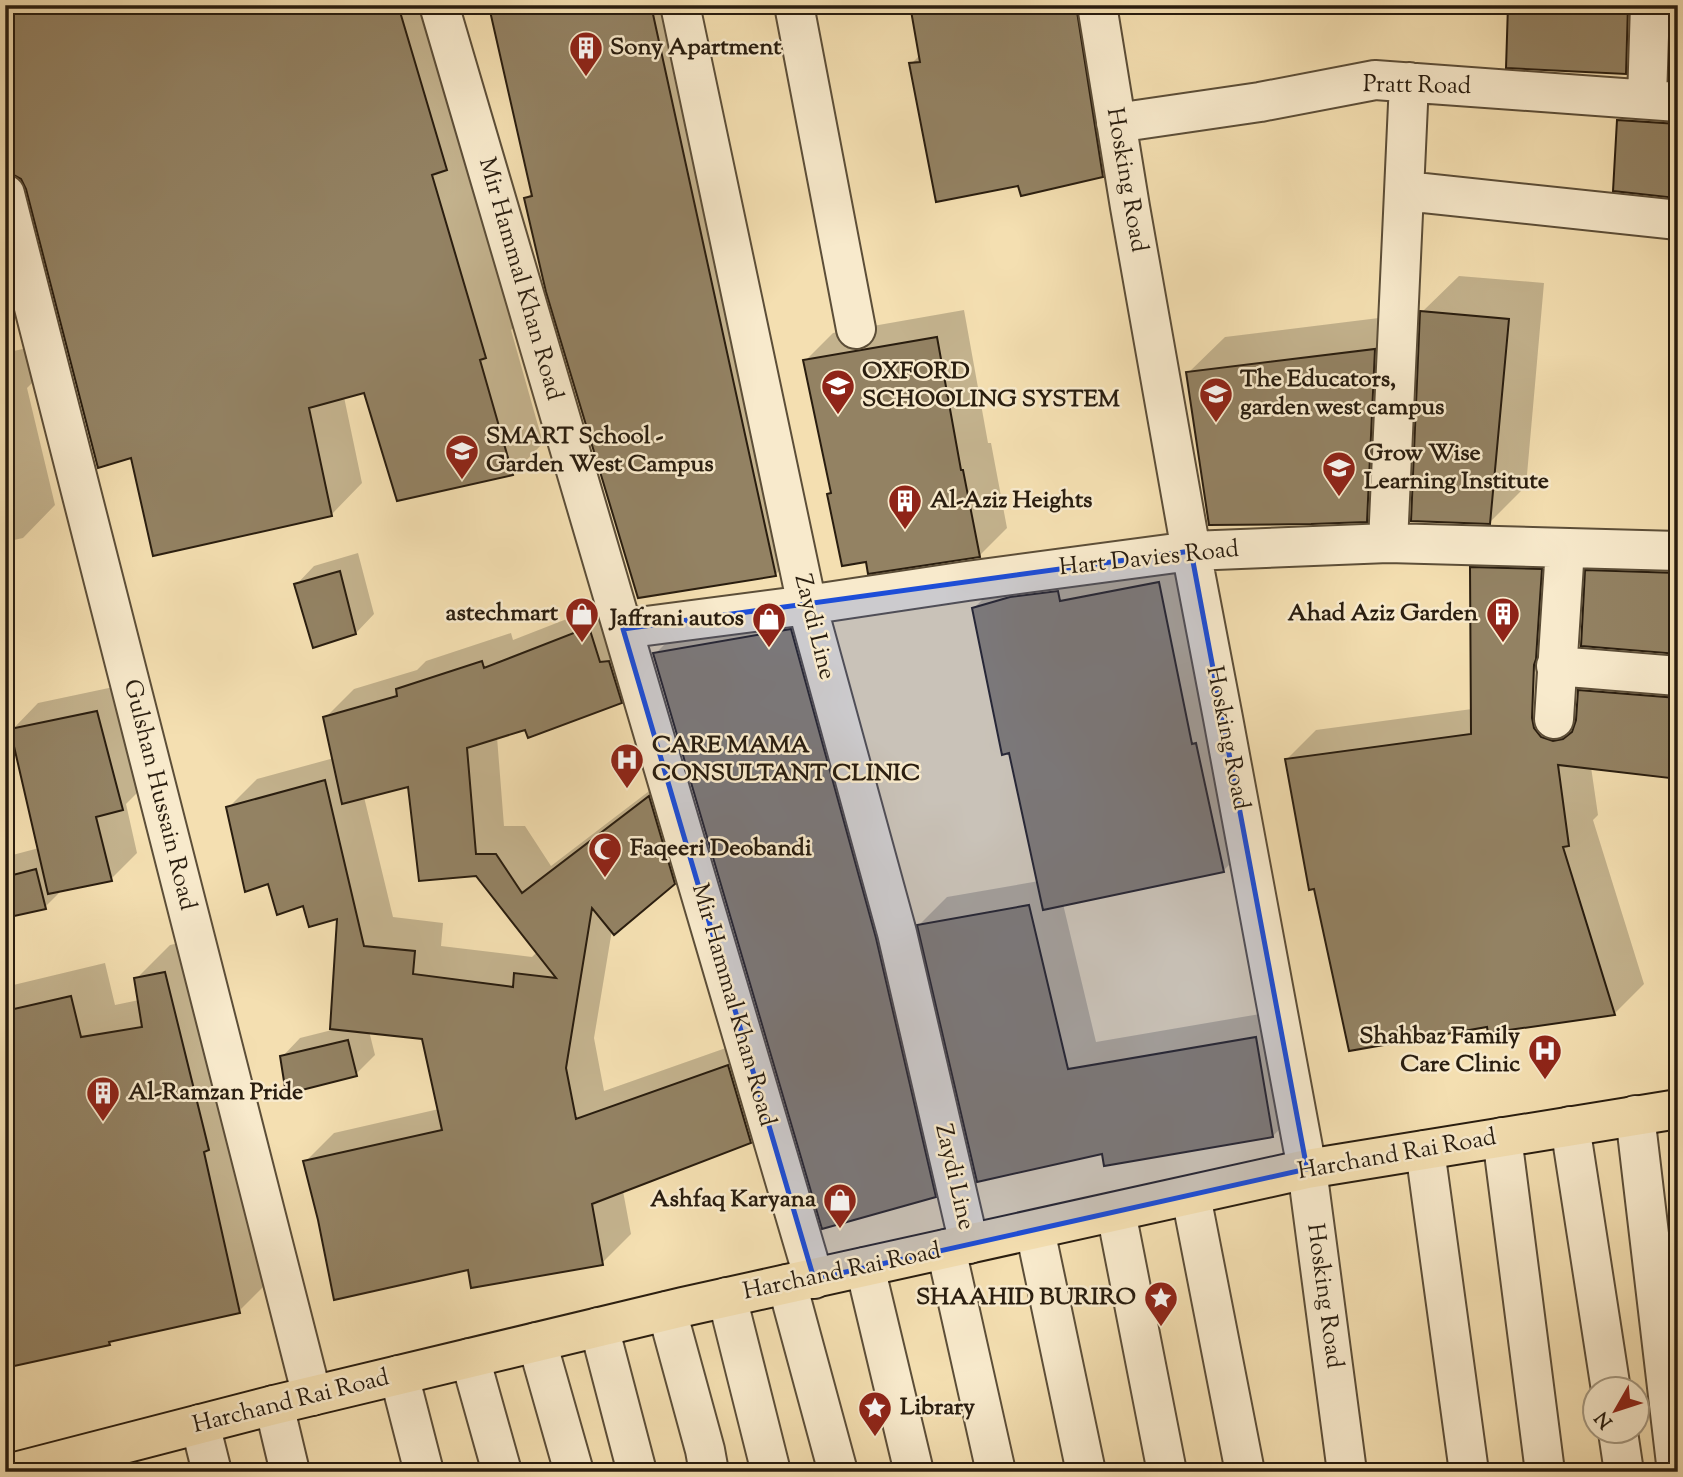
<svg xmlns="http://www.w3.org/2000/svg" width="1683" height="1477" font-family="'Sorts Mill Goudy',serif">
<style>
.shadow{fill:#0003;fill-rule:evenodd}
.building{fill:#938263;stroke:#291d0f;stroke-width:2}
.lines{fill:none;stroke-linecap:round;stroke-linejoin:round}
.minor-casing{stroke:#5c4e38;stroke-width:42}
.major-casing{stroke:#291d0f;stroke-width:42}
.minor{stroke:#f8eacc;stroke-width:38}
.major{stroke:#f4dfb1;stroke-width:38}
.marked{fill:#1d4ed8;fill-opacity:0.2;stroke:#1d4ed8;stroke-width:5;stroke-linejoin:round}
.labels{text-anchor:middle;dominant-baseline:central;stroke-width:5;stroke-linejoin:round;paint-order:stroke}
.poi-label{font-size:24px;font-weight:bold;fill:#291d0f;stroke:#f8eacc;text-anchor:start}
.street-label{font-size:24px;fill:#291d0f;stroke:#f8eacc}
</style>
<rect width="100%" height="100%" fill="#f4dfb1"/>
<filter id="stains"><feTurbulence type="fractalNoise" baseFrequency=".00286" numOctaves="4"/><feColorMatrix values="0 0 0 0 .2 0 0 0 0 .09 0 0 0 0 .02 0 0 0 .5 -.17"/></filter>
<radialGradient id="worn" r=".72"><stop offset=".6" stop-color="#630" stop-opacity="0"/><stop offset="1" stop-color="#630" stop-opacity=".3"/></radialGradient>
<path class="shadow" d="M5,5H425L515,326L511,330L543,443L513,474L398,499L365,391L344,397L362,483L332,514L154,554L132,456L28,188Z
M491,5H687L805,545L775,575L525,199L533,192Z
M912,5H1107L1130,148L1102,176L1020,184L911,64L921,54Z
M1510,5H1659L1658,40L1625,73Z
M1638,102L1678,104V193L1675,196L1619,120Z
M1459,276L1544,283L1526,486L1490,522L1422,312Z
M964,310L988,443H991L1007,528L979,556L867,560L829,495L832,491L805,361L833,333Z
M1411,314L1403,484L1366,520L1188,373L1225,337Z
M27,348L33,382L27,388L55,505L23,538L5,542V353Z
M1501,538L1571,540V708L1578,710L1579,690L1609,661L1678,666V777L1591,767L1598,815L1593,820L1644,984L1614,1014L1489,1025L1287,759L1316,730L1472,709L1471,568Z
M1617,541L1678,543V652L1587,571Z
M358,553L374,614L356,633L296,585L314,566Z
M1189,553L1253,841L1223,871L1063,904L1096,1042L1283,1010L1301,1107L1273,1136L1103,1152L919,925L947,897L1039,881L1011,751L974,608L1004,578Z
M618,599L650,672L621,701L497,737L504,826H525L551,866L678,769L703,854L674,883L612,930L594,1038L604,1091L757,1037L779,1113L750,1142L623,1191L631,1234L602,1263L469,1268L305,1162L334,1133L439,1109L424,1037L369,1031L375,1055L356,1074L282,1057L300,1038L332,1030L339,916L304,903L269,882L228,808L257,779L334,758L325,718L354,689L417,670L426,661L511,633L513,640ZM410,784L538,951L532,957L441,946L443,923L393,917L364,797Z
M818,603L962,1168L935,1195L655,654L682,627Z
M123,685L148,782L126,804L137,853L111,879L62,890L45,907L5,916V857L39,848L12,730L38,703Z
M198,939L273,1277L239,1311L113,1339L109,1344L5,1367V987L105,963L115,1005L139,1000L136,979L170,945Z"/>
<path class="building" d="M5,5H398L447,170L432,175L486,358L480,360L513,475L397,501L364,393L309,408L332,516L153,556L131,458L98,468L26,189L21,179L14,175L5,143Z
M515,5H651L776,576L638,598L546,292L524,198L532,196L490,11Z
M910,5H1076L1103,177L1021,196L1018,186L936,202L909,63L920,62Z
M1508,5H1628L1626,74L1506,68Z
M1617,120L1678,124V173L1676,198L1613,191Z
M1420,311L1509,319L1490,524L1411,521Z
M937,337L961,470H963L980,557L868,574L866,562L842,566L827,494L831,493L803,360Z
M1375,349L1367,522L1311,524L1209,525L1186,372Z
M1470,567L1542,569L1536,659L1534,665L1532,718L1534,728L1541,737L1553,741L1563,739L1572,732L1576,720L1578,690L1678,698V779L1558,765L1569,846L1563,847L1615,1015L1488,1033L1487,1027L1349,1051L1314,889L1309,890L1285,759L1471,734Z
M1585,570L1678,573V654L1581,646Z
M340,571L356,634L313,648L294,584Z
M1159,582L1192,744L1196,743L1224,872L1043,910L1009,753L1002,755L972,608L1010,597L1058,591L1060,601Z
M589,627L600,662L609,661L622,703L528,738L525,730L467,748L476,854H496L522,893L649,796L675,884L614,935L592,908L566,1068L576,1119L728,1065L751,1143L592,1204L603,1265L471,1288L468,1270L334,1300L318,1220L303,1161L442,1130L422,1039L330,1029L337,919L309,927L303,906L277,915L268,884L245,892L226,807L325,780L364,946L415,951L413,974L513,987L514,973L556,978L476,876L419,881L408,787L342,804L323,717L397,696L396,689L482,661L484,668Z
M791,629L876,938L936,1197L822,1229L653,653Z
M97,711L123,810L96,817L112,881L48,894L10,729Z
M36,869L46,909L5,918V877Z
M1029,905L1068,1069L1256,1037L1273,1137L1104,1166L1102,1154L977,1182L917,925Z
M165,972L209,1150L204,1152L240,1313L109,1342L110,1345L5,1368V1210L13,1208L5,1179V1011L71,996L81,1037L142,1027L134,978Z
M348,1040L357,1076L286,1094L280,1056Z"/>
<g class="lines">
<g class="minor-casing">
<path id="minor" d="M439,5L814,1279
M680,5L807,605L897,933L969,1244
M794,5L856,329
M1097,5L1130,207L1191,551L1223,718L1307,1169L1347,1472
M1647,99L1650,5
M1116,123L1260,102L1375,80L1678,102
M1405,191L1678,220
M5,194L312,1396
M1388,543L1409,82
M623,629L807,605L967,581L1191,551L1388,543L1678,551
M1556,666L1678,676
M1554,719L1565,548
M1635,1115L1677,1472
M1570,1126L1611,1390
M1502,1137L1545,1472
M1425,1150L1469,1472
M1191,1196L1245,1472
M1116,1212L1167,1472
M1035,1230L1086,1472
M946,1249L996,1472
M865,1267L914,1472
M787,1284L838,1472
M727,1297L771,1472
M667,1311L705,1450L709,1472
M599,1327L637,1472
M537,1342L574,1472
M470,1358L502,1472
M399,1375L424,1472
M274,1405L290,1472
M200,1424L212,1472
M1618,1432L1624,1472"/>
</g>
<g class="major-casing">
<path id="major" d="M15,1472L274,1405L683,1307L1307,1169L1678,1109"/>
</g>
<use href="#minor" class="minor"/>
<use href="#major" class="major"/>
</g>
<path class="marked" d="M1191,551L1307,1169L814,1279L623,629Z"/>
<defs>
<g id="building-pin" transform="scale(1.75)"><path d="M0 17L-7.5 6A9.5 9.5 0 1 1 7.5 6Z" fill="#8f2418" stroke="#f8eacc"/><path d="M-4-6H4V6H1V3H-1V6H-4ZM-2.5-4.3h1.7v1.8h-1.7ZM.8-4.3h1.7v1.8H.8ZM-2.5-1h1.7V.8h-1.7ZM.8-1h1.7V.8H.8Z" fill="#fff"/></g>
<g id="school-pin" transform="scale(1.75)"><path d="M0 17L-7.5 6A9.5 9.5 0 1 1 7.5 6Z" fill="#8f2418" stroke="#f8eacc"/><path d="M0-5L7-2L0 1L-7-2ZM-4 1L0 2.5L4 1V4Q0 6-4 4Z" fill="#fff"/></g>
<g id="shop-pin" transform="scale(1.75)"><path d="M0 17L-7.5 6A9.5 9.5 0 1 1 7.5 6Z" fill="#8f2418" stroke="#f8eacc"/><path d="M-5-2.5h2.3a2.7 3.5 0 0 1 5.4 0H5L5.5 6h-11ZM-1.5-2.5h3a1.5 2.3 0 0 0-3 0Z" fill="#fff"/></g>
<g id="hospital-pin" transform="scale(1.75)"><path d="M0 17L-7.5 6A9.5 9.5 0 1 1 7.5 6Z" fill="#8f2418" stroke="#f8eacc"/><path d="M-5-5h3v3.5h4V-5h3V5h-3V1.5h-4V5h-3Z" fill="#fff"/></g>
<g id="mosque-pin" transform="scale(1.75)"><path d="M0 17L-7.5 6A9.5 9.5 0 1 1 7.5 6Z" fill="#8f2418" stroke="#f8eacc"/><path d="M3.5-4.9A6 6 0 1 0 3.5 4.9A5 5 0 1 1 3.5-4.9Z" fill="#fff"/></g>
<g id="sight-pin" transform="scale(1.75)"><path d="M0 17L-7.5 6A9.5 9.5 0 1 1 7.5 6Z" fill="#8f2418" stroke="#f8eacc"/><path d="M0-6L1.8-2.2L6-1.7L2.9 1.2L3.7 5.4L0 3.3L-3.7 5.4L-2.9 1.2L-6-1.7L-1.8-2.2Z" fill="#fff"/></g>
</defs>
<g fill-rule="evenodd">
<use href="#building-pin" x="586" y="48"/>
<use href="#school-pin" x="838" y="386"/>
<use href="#school-pin" x="1216" y="394"/>
<use href="#school-pin" x="462" y="451"/>
<use href="#school-pin" x="1339" y="468"/>
<use href="#building-pin" x="905" y="501"/>
<use href="#shop-pin" x="582" y="614"/>
<use href="#building-pin" x="1503" y="614"/>
<use href="#shop-pin" x="769" y="619"/>
<use href="#hospital-pin" x="627" y="760"/>
<use href="#mosque-pin" x="605" y="849"/>
<use href="#hospital-pin" x="1545" y="1051"/>
<use href="#building-pin" x="103" y="1093"/>
<use href="#shop-pin" x="840" y="1200"/>
<use href="#sight-pin" x="1161" y="1298"/>
<use href="#sight-pin" x="875" y="1408"/>
</g>
<g class="labels">
<g class="poi-label">
<text x="610" y="48">Sony Apartment</text>
<text x="862" y="372">OXFORD<tspan x="862" dy="28">SCHOOLING SYSTEM</tspan></text>
<text x="1240" y="380">The Educators,<tspan x="1240" dy="28">garden west campus</tspan></text>
<text x="486" y="437">SMART School -<tspan x="486" dy="28">Garden West Campus</tspan></text>
<text x="1364" y="454">Grow Wise<tspan x="1364" dy="28">Learning Institute</tspan></text>
<text x="930" y="501">Al-Aziz Heights</text>
<text x="558" y="614" text-anchor="end">astechmart</text>
<text x="1478" y="614" text-anchor="end">Ahad Aziz Garden</text>
<text x="744" y="619" text-anchor="end">Jaffrani autos</text>
<text x="652" y="746">CARE MAMA<tspan x="652" dy="28">CONSULTANT CLINIC</tspan></text>
<text x="630" y="849">Faqeeri Deobandi</text>
<text x="1520" y="1037" text-anchor="end">Shahbaz Family<tspan x="1520" dy="28">Care Clinic</tspan></text>
<text x="128" y="1093">Al-Ramzan Pride</text>
<text x="816" y="1200" text-anchor="end">Ashfaq Karyana</text>
<text x="1136" y="1298" text-anchor="end">SHAAHID BURIRO</text>
<text x="900" y="1408">Library</text>
</g>
<g class="street-label">
<text transform="translate(1417 86) rotate(1)">Pratt Road</text>
<text transform="translate(1126 180) rotate(80)">Hosking Road</text>
<text transform="translate(520 279) rotate(74)">Mir Hammal Khan Road</text>
<text transform="translate(1149 559) rotate(-6)">Hart Davies Road</text>
<text transform="translate(814 627) rotate(76)">Zaydi Line</text>
<text transform="translate(1227 738) rotate(79)">Hosking Road</text>
<text transform="translate(159 795) rotate(76)">Gulshan Hussain Road</text>
<text transform="translate(733 1005) rotate(74)">Mir Hammal Khan Road</text>
<text transform="translate(1397 1155) rotate(-10)">Harchand Rai Road</text>
<text transform="translate(954 1177) rotate(77)">Zaydi Line</text>
<text transform="translate(842 1272) rotate(-12)">Harchand Rai Road</text>
<text transform="translate(1324 1296) rotate(82)">Hosking Road</text>
<text transform="translate(291 1402) rotate(-14)">Harchand Rai Road</text>
</g>
</g>
<rect width="1683" height="1477" fill="none" stroke="#f4dfb1" stroke-width="28"/>
<rect x="7" y="7" width="1669" height="1463" fill="none" stroke="#291d0f" stroke-width="3.5"/>
<rect x="14" y="14" width="1655" height="1449" fill="none" stroke="#291d0f" stroke-width="2"/>
<g transform="translate(1616 1410) rotate(231)"><circle r="33" fill="#f8eacc" stroke="#a59880" stroke-width="2"/>
<path d="M0-5L12 26L0 18L-12 26Z" fill="#8f2418"/>
<text y="-10" font-size="19" font-weight="bold" text-anchor="middle" fill="#291d0f">N</text>
</g>
<rect width="100%" height="100%" filter="url(#stains)"/>
<rect width="100%" height="100%" fill="url(#worn)"/>
</svg>
